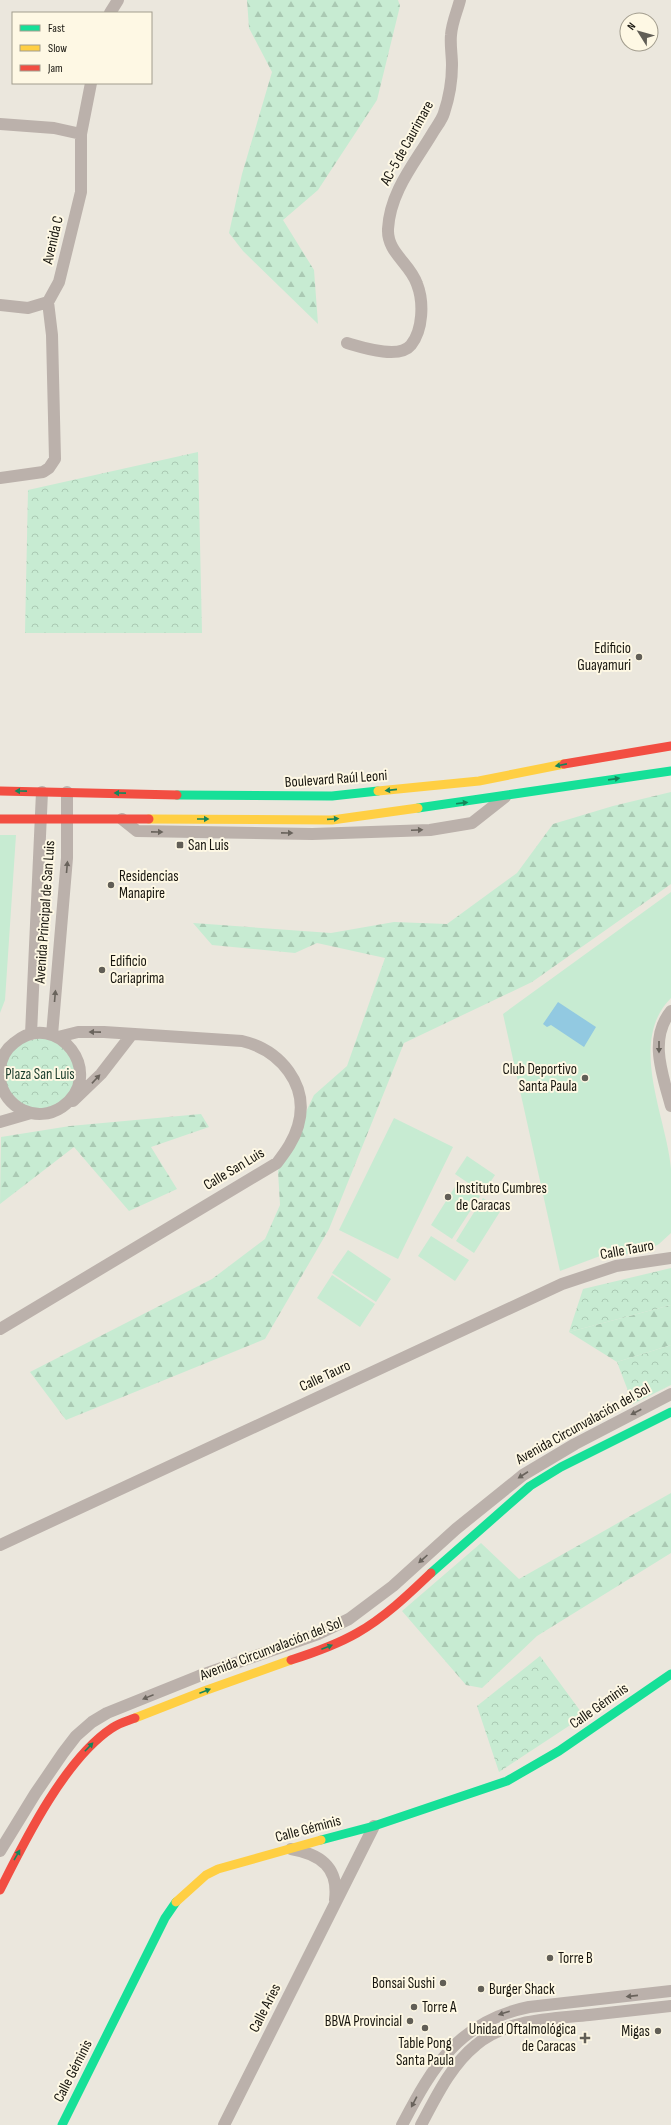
<svg xmlns="http://www.w3.org/2000/svg" width="671" height="2125" font-family="'Sofia Sans Condensed',sans-serif">
<style>
.grass{fill:#c7ebd2}
.forest{fill:url(#forest-firs)}
.park{fill:url(#park-crowns)}
.water{fill:#92c9e1}
.lines{fill:none;stroke-linecap:round;stroke-linejoin:round}
.street{stroke:#bbb1ab;stroke-width:12}
.fast{stroke:#16e098;stroke-width:9}
.slow{stroke:#ffcf43;stroke-width:9}
.jam{stroke:#f24e42;stroke-width:9}
.oneway{fill:#16855a}
.oneway2{fill:#69635c}
.poi-dot{fill:#615e56;stroke:#fef8e4;stroke-width:1.5}
.labels{text-anchor:middle;dominant-baseline:central;stroke-width:4;stroke-linejoin:round;paint-order:stroke}
.street-label{font-size:15px;fill:#17150e;stroke:#fef8e4}
.poi-label{font-size:15px;fill:#17150e;stroke:#fef8e4;text-anchor:start}
.park-label{font-size:15px;fill:#183b2a;stroke:#fef8e4}
</style>
<defs>
<pattern id="forest-firs" width="22" height="20" patternUnits="userSpaceOnUse"><rect width="22" height="20" fill="#c7ebd2"/><path d="M5 1l3.5 6h-7zM16 11l3.5 6h-7z" fill="#aac9b3"/></pattern>
<pattern id="park-crowns" width="20" height="18" patternUnits="userSpaceOnUse"><rect width="20" height="18" fill="#c7ebd2"/><path d="M2 6a3 3 0 1 1 6 0M12 15a3 3 0 1 1 6 0" fill="none" stroke="#aac9b3"/></pattern>
</defs>
<rect width="100%" height="100%" fill="#ebe7dd"/>
<path class="grass" d="M0,835H16L5,1000L0,1013Z
M671,892V998C627,1042 667,1118 671,1169C671,1190 671,1212 671,1233L659,1244L642,1253L600,1256L560,1271L503,1014Z
M394,1118L453,1147L398,1259L339,1230Z
M467,1156L495,1175L483,1193L455,1174Z
M458,1182L480,1196L452,1239L431,1225Z
M483,1198L501,1210L474,1253L456,1241Z
M431,1236L469,1260L455,1281L418,1256Z
M348,1250L391,1279L376,1302L332,1273Z
M332,1275L375,1304L360,1327L317,1298Z"/>
<path class="forest" d="M247,0H398L400,6L377,100L318,190L283,220L314,270L318,324L243,251L229,233L242,174L272,72L249,28Z
M671,792V884L532,982L404,1043L329,1229L265,1339L66,1420L30,1372L212,1279L265,1239L280,1205L278,1171L314,1095L347,1066L385,958L317,943L295,953L212,945L193,923L331,933L394,922L447,924L517,873L553,824L613,806Z
M201,1114L209,1127L151,1147L177,1189L129,1211L74,1147L0,1204L1,1137L70,1126Z
M671,1305V1345L617,1362L569,1332Z
M671,1493V1553L537,1636L482,1688L466,1685L402,1611L481,1543L519,1579Z"/>
<path class="park" d="M198,452L202,633H25L28,490Z
M52,1035L80,1068L67,1104L31,1113L1,1084L0,1079L12,1045Z
M671,1268V1305L569,1332L583,1289Z
M671,1345V1385L633,1404L617,1362Z
M540,1656L584,1716L499,1772L477,1706Z"/>
<path class="water" d="M558,1002L596,1027L584,1047L551,1025L547,1027L543,1024Z"/>
<g class="lines">
<path class="street" d="M110,13L118,0
M0,124L54,128L81,134V192L59,282L48,302L28,308L0,305
M81,134L91,83
M347,343C361,347 399,360 411,345C423,330 424,302 417,284C410,263 387,253 388,229C390,192 414,164 432,134C436,127 442,120 444,113C449,98 452,81 452,65C452,55 450,45 451,35C452,22 457,12 460,0
M0,478L43,472L49,468L55,459L52,335L48,302
M122,819L137,831L312,834L430,830L472,823L505,797
M671,1011C648,1039 663,1076 671,1106
M31,1034L42,792
M52,1035L67,858V792
M0,1069C1,1059 6,1049 14,1043C57,1007 108,1075 62,1107C37,1124 4,1108 0,1079
M73,1101L101,1074L132,1034
M0,1122L31,1113
M0,1329L277,1163C286,1151 294,1140 298,1126C310,1085 280,1050 242,1041L104,1032H78L58,1037
M0,1545L562,1284L616,1266L671,1258
M291,1849C321,1854 339,1868 335,1900
M0,1851L35,1794L63,1753L76,1736L92,1722L107,1713L199,1676L318,1634L349,1619L393,1586L456,1529L523,1475L575,1444L671,1394
M224,2125L374,1826
M402,2125C433,2066 459,2021 529,2007L671,1991
M421,2125C436,2097 451,2065 476,2045C507,2019 551,2019 589,2015C616,2012 644,2009 671,2006"/>
<path class="fast" d="M177,795L332,796L378,791
M418,808L671,771
M431,1573L530,1486L561,1467L671,1412
M321,1840L374,1826L507,1781L559,1751L671,1674
M62,2125L165,1918L176,1902"/>
<path class="slow" d="M378,791L479,781L564,764
M149,819L332,820L418,808
M135,1718L204,1691L291,1660
M176,1902L206,1875L218,1869L321,1840"/>
<path class="jam" d="M564,764L671,746
M0,791L177,795
M0,819H149
M291,1660C313,1653 336,1645 357,1633C384,1618 409,1594 431,1573
M0,1890C25,1840 65,1759 112,1728C119,1723 127,1721 135,1718"/>
</g>
<defs><path id="oneway-solid" d="M-6-.8H1V-3.2L6.5 0L1 3.2V.8H-6Z"/></defs>
<g class="oneway">
<use href="#oneway-solid" transform="translate(561 765) rotate(169)"/>
<use href="#oneway-solid" transform="translate(614 779) rotate(-8)"/>
<use href="#oneway-solid" transform="translate(391 790) rotate(174)"/>
<use href="#oneway-solid" transform="translate(21 791) rotate(-179)"/>
<use href="#oneway-solid" transform="translate(120 793) rotate(-179)"/>
<use href="#oneway-solid" transform="translate(462 803) rotate(-7)"/>
<use href="#oneway-solid" transform="translate(203 819)"/>
<use href="#oneway-solid" transform="translate(333 819) rotate(-4)"/>
<use href="#oneway-solid" transform="translate(327 1647) rotate(-21)"/>
<use href="#oneway-solid" transform="translate(205 1691) rotate(-21)"/>
<use href="#oneway-solid" transform="translate(89 1747) rotate(-46)"/>
<use href="#oneway-solid" transform="translate(17 1855) rotate(-60)"/>
</g>
<g class="oneway2">
<use href="#oneway-solid" transform="translate(417 830) rotate(-2)"/>
<use href="#oneway-solid" transform="translate(157 832) rotate(1)"/>
<use href="#oneway-solid" transform="translate(287 833) rotate(1)"/>
<use href="#oneway-solid" transform="translate(67 867) rotate(-85)"/>
<use href="#oneway-solid" transform="translate(55 996) rotate(-85)"/>
<use href="#oneway-solid" transform="translate(95 1032) rotate(-179)"/>
<use href="#oneway-solid" transform="translate(659 1047) rotate(90)"/>
<use href="#oneway-solid" transform="translate(96 1079) rotate(-47)"/>
<use href="#oneway-solid" transform="translate(636 1412) rotate(152)"/>
<use href="#oneway-solid" transform="translate(523 1475) rotate(147)"/>
<use href="#oneway-solid" transform="translate(423 1559) rotate(138)"/>
<use href="#oneway-solid" transform="translate(148 1697) rotate(158)"/>
<use href="#oneway-solid" transform="translate(632 1996) rotate(174)"/>
<use href="#oneway-solid" transform="translate(504 2013) rotate(162)"/>
<use href="#oneway-solid" transform="translate(414 2102) rotate(118)"/>
</g>
<g class="poi-dot">
<circle cx="639" cy="657" r="4"/>
<rect x="176" y="841" width="8" height="8" rx="2"/>
<circle cx="111" cy="885" r="4"/>
<circle cx="102" cy="970" r="4"/>
<circle cx="585" cy="1078" r="4"/>
<circle cx="448" cy="1197" r="4"/>
<circle cx="550" cy="1958" r="4"/>
<circle cx="443" cy="1983" r="4"/>
<circle cx="481" cy="1989" r="4"/>
<circle cx="414" cy="2007" r="4"/>
<circle cx="410" cy="2021" r="4"/>
<circle cx="425" cy="2028" r="4"/>
<circle cx="658" cy="2031" r="4"/>
<path d="M583 2032h4v4h4v4h-4v4h-4v-4h-4v-4h4z"/>
</g>
<g class="labels">
<g class="street-label">
<text transform="translate(407 143) rotate(-61)">AC-5 de Caurimare</text>
<text transform="translate(53 240) rotate(-77)">Avenida C</text>
<text transform="translate(336 779) rotate(-4)">Boulevard Raúl Leoni</text>
<text transform="translate(45 912) rotate(-86)">Avenida Principal de San Luis</text>
<text transform="translate(234 1169) rotate(-31)">Calle San Luis</text>
<text transform="translate(627 1250) rotate(-10)">Calle Tauro</text>
<text transform="translate(325 1376) rotate(-25)">Calle Tauro</text>
<text transform="translate(583 1424) rotate(-29)">Avenida Circunvalación del Sol</text>
<text transform="translate(271 1649) rotate(-21)">Avenida Circunvalación del Sol</text>
<text transform="translate(599 1706) rotate(-35)">Calle Géminis</text>
<text transform="translate(308 1829) rotate(-15)">Calle Géminis</text>
<text transform="translate(265 2008) rotate(-63)">Calle Aries</text>
<text transform="translate(73 2071) rotate(-63)">Calle Géminis</text>
</g>
<g class="poi-label">
<text x="631" y="648" text-anchor="end">Edificio<tspan x="631" dy="17">Guayamuri</tspan></text>
<text x="188" y="845">San Luis</text>
<text x="119" y="876">Residencias<tspan x="119" dy="17">Manapire</tspan></text>
<text x="110" y="961">Edificio<tspan x="110" dy="17">Cariaprima</tspan></text>
<text x="577" y="1069" text-anchor="end">Club Deportivo<tspan x="577" dy="17">Santa Paula</tspan></text>
<text x="456" y="1188">Instituto Cumbres<tspan x="456" dy="17">de Caracas</tspan></text>
<text x="558" y="1958">Torre B</text>
<text x="435" y="1983" text-anchor="end">Bonsai Sushi</text>
<text x="489" y="1989">Burger Shack</text>
<text x="422" y="2007">Torre A</text>
<text x="402" y="2021" text-anchor="end">BBVA Provincial</text>
<text x="576" y="2029" text-anchor="end">Unidad Oftalmológica<tspan x="576" dy="17">de Caracas</tspan></text>
<text x="650" y="2031" text-anchor="end">Migas</text>
<text x="425" y="2043" text-anchor="middle">Table Pong<tspan x="425" dy="17">Santa Paula</tspan></text>
</g>
<g class="park-label">
<text x="40" y="1074">Plaza San Luis</text>
</g>
</g>
<rect x="12" y="12" width="140" height="72" fill="#fef8e4" stroke="#a29d8e"/>
<rect x="20" y="25" width="20" height="6" fill="#16e098" stroke="#a29d8e"/>
<text x="48" y="32" font-size="12" fill="#17150e">Fast</text>
<rect x="20" y="45" width="20" height="6" fill="#ffcf43" stroke="#a29d8e"/>
<text x="48" y="52" font-size="12" fill="#17150e">Slow</text>
<rect x="20" y="65" width="20" height="6" fill="#f24e42" stroke="#a29d8e"/>
<text x="48" y="72" font-size="12" fill="#17150e">Jam</text>
<g transform="translate(639 32) rotate(307)"><circle r="19" fill="#fef8e4" stroke="#a29d8e"/>
<path d="M0-3L7 15L0 10L-7 15Z" fill="#615e56"/>
<text y="-6" font-size="11" font-weight="bold" text-anchor="middle" fill="#17150e">N</text>
</g>
</svg>
